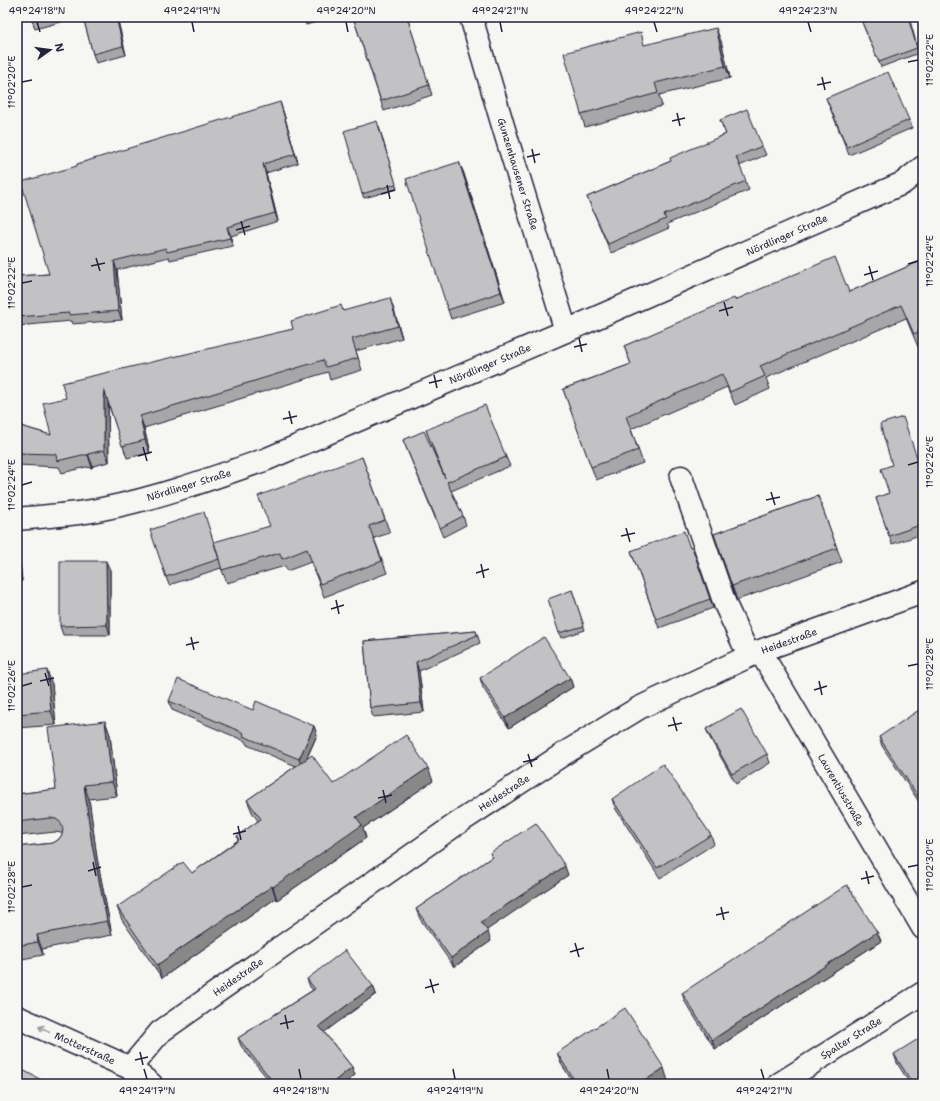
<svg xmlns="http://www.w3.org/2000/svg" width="940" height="1101" font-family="'Shantell Sans',sans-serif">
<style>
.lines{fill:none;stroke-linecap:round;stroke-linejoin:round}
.minor-casing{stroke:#22223b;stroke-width:25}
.minor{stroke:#f6f6f2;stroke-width:22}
.wall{fill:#a7a7a9;stroke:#22223b}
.shaded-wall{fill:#888889;stroke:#22223b}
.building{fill:#c2c2c4;stroke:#22223b}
.oneway{stroke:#9797a0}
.ticks{fill:none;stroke:#22223b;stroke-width:1.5}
.labels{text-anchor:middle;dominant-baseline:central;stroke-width:4;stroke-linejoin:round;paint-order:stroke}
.street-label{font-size:10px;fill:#22223b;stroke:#f6f6f2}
.neatline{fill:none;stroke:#22223b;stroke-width:1.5}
.ticks-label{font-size:10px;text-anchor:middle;fill:#22223b}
</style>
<rect width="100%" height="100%" fill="#f6f6f2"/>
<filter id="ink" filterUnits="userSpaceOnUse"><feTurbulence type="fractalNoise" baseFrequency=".025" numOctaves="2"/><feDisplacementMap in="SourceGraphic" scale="8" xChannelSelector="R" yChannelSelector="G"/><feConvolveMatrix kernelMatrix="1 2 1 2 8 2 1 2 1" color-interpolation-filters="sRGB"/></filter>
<g filter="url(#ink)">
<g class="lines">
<g class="minor-casing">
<path id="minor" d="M471,17L503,126L566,331
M681,477L725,604L749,656
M17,519C45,516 75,515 102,509C158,498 213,478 267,459L566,331L903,183L923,167
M760,651L923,928
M17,1017L130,1068L151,1084
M130,1068L160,1032L455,825L565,753L639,708L760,651L923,592
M779,1084L923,993"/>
</g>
<use href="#minor" class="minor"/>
</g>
<path class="wall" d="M31,17H79L35,29Z
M83,17H117L126,55L96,63L93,54Z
M303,17H334L306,25Z
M353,17H407L432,95L384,111Z
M909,17L919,53L881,67L863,25Z
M721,41L730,78L659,95L662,106L585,127L581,114L646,45Z
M826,98L909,120L912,128L849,155Z
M283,111L298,163L266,173L278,221L231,236L233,246L170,260L169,257L117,270L122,320L72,324L71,321L17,326V276L49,274Z
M720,120L762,146L766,155L739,166L749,190L667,224L669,228L611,253L587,197L671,161L726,134Z
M379,126L397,189L364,198L362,194Z
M463,171L505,302L451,319L448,310Z
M923,260V345L918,347L906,318L766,378L770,389L735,405L727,387L631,429L643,463L596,480L563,389L631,364L624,346L735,300L849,292Z
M394,310L402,338L356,351L362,370L330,380L328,372L144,428L150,453L127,458L108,403L109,462L93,466L92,468L86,467L62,473L59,467L17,465V425L51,435L66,398L293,329L344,311Z
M426,430L506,457L510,466L451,491L463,516L466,525L443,537L403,440L442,471Z
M362,457L390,533L374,538L387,573L324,597L311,562L287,571L285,566L227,583L221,568L169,585L166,577L215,547L270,526Z
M923,475V534L892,544L876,498L889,493Z
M818,496L842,562L737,600L714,534Z
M17,541L18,544L22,581L17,582Z
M692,547L713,608L659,628L631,551L690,548Z
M110,570V635H63L60,626Z
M572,590L585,630L561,638L559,633Z
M476,631L480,643L419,671L424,712L373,717L370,708L364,641Z
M17,674L52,684L56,725L17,728Z
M480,678H570L573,687L509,728L483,688Z
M169,701L253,710L314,726L317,735L307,758L333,784L433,781L363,828L366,838L277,900L276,898L162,978L122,920L117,907L192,873L238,840L237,836L258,821L252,812L247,800L296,766L247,745L245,741L172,710Z
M923,717V808L882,746L879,737Z
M105,721L110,735L117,796L89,799L97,858L112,935L42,949L43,955L17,960V847L53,843L58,840L62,835L63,834L61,833L55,832L17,836V794L56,789Z
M706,729L767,754L770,763L736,784L710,738Z
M612,799L711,835L714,844L660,878L615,808Z
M490,853L568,875L486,930L491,941L454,967L420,919L416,909L492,857Z
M877,932L881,941L715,1049L685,1002L682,993Z
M307,979L373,986L376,994L324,1032L352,1067L355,1075L344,1084H272L241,1046L238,1038L313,990L310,987Z
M557,1053L668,1081L571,1079L562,1065Z
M894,1054L923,1084H910L897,1063Z"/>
<path class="shaded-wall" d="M116,17H117L126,55L123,46Z
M716,28L721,41L730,78L725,66Z
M280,102L283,111L298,163L295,154Z
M459,162L463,171L505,302L501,292Z
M263,164L266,173L278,221L275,213Z
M227,227L231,236L233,246L230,238Z
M114,261L117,270L122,320L118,311Z
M390,298L394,310L402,338L398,326Z
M104,389L108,402L109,462L104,450Z
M140,416L144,428L150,453L145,440Z
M88,454L93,466L92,468L88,455Z
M17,541L18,544L22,581L17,568Z
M106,561L110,570V635L107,625Z
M416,662L419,671L424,712L421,703Z
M47,670L52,684L56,725L51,711Z
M570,678L573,687L509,728L505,718Z
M105,721L110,735L117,796L112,782Z
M314,726L317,735L302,768L299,759Z
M428,768L433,781L363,828L366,838L277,900L273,887L356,817Z
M84,785L89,799L97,858L112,935L107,921L92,845Z
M565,866L568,875L484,932L481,922Z
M272,886L276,898L162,978L157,965Z
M488,932L491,941L454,967L451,958Z
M877,932L881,941L715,1049L712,1040Z
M37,935L42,949L43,955L38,942Z
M373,986L376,994L322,1034L319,1026Z
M352,1067L355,1075L344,1084H331Z
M664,1068L668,1081L663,1084H640Z"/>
<path class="building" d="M31,17H44L32,20Z
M83,17H116L123,46L93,54Z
M303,17H316L304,21Z
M353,17H407L429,85L381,101Z
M870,17H908L917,48L879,62L861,20Z
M716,28L725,66L655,83L658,93L581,114L564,53L641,32L644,45Z
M888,72L909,120L847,147L826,98Z
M280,102L295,154L263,164L275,213L227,227L230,238L167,252L166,248L114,261L118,311L69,315V313L17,317V276L49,274L21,182L77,166V164Z
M747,109L762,146L736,157L746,181L664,215L666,219L608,244L587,197L671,161L670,158L726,134L720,120Z
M377,121L396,184L362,194L344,131Z
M459,162L501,292L448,310L406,179Z
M835,257L849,292L923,260V330L914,334L901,305L760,366L765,376L730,392L722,374L626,416L638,450L591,467L563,389L631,364L624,346L734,298L735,300Z
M390,298L398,326L352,339L358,358L326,367L323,360L140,416L145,440L122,446L104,389V450L88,454V455H82L57,461L56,454L17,453V425L51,435L43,403L66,398L62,383L293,329L291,321L341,305L343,311Z
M485,405L506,457L447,482L463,516L440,528L403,440L424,431L445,478L426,430Z
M903,417L923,475V524L889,536L876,498L889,493L881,469L892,465L880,424Z
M362,457L385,520L369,526L382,561L320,584L307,549L282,559L280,553L222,570L214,542L270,526L258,496Z
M818,496L837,548L732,586L714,534Z
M204,512L219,559L166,577L150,530Z
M684,531L690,548L692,547L710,599L656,619L631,551Z
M60,561H106L107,625L60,626Z
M572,590L584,626L559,633L548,599Z
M476,631L477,635L416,662L421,703L370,708L364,641Z
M544,637L570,678L505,718L480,678Z
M47,670L51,711L17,714V674Z
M178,679L253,710L256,701L314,726L299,759L243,736L244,733L169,701Z
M741,709L767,754L732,774L706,729Z
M919,710L923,717V804L879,737Z
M105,721L112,782L84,785L92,845L107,921L37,935L38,942L17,946V847L53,843L58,840L62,835L63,829L61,823L56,819L50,818L17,822V794L56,789L48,728Z
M406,735L428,768L356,817L362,825L273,887L272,886L157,965L117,907L183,862L192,873L239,840L237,836L261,819L247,800L312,755L333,784Z
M663,764L711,835L657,868L612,799Z
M536,823L565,866L481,922L488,932L451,958L416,909L492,857L490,853Z
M847,885L877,932L712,1040L682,993Z
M345,950L373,986L319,1026L352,1067L331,1084H275L238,1038L315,989L307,979Z
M625,1008L664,1068L640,1084H563L573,1078L557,1053Z
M923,1036V1084H913L894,1054Z
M17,1067L49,1084H17Z
M843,1081L845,1084H838Z"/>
<defs><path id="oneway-shaft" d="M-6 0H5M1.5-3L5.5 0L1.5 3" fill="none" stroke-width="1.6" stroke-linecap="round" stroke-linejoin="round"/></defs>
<use class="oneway" href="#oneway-shaft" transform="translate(44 1029) rotate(-156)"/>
</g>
<path class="ticks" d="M37,22L40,32M192,22L194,32M346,22L348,32M500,22L502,32M654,22L657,32M808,22L811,32M908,62L918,60M822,77L825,90M22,82L32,80M817,85L831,82M677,113L680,126M672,121L685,118M532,149L535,163M527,157L540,154M387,185L390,199M381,194L395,190M241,221L245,235M236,230L250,226M96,258L100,271M908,264L918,261M91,266L105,263M869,266L873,280M864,275L878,271M22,283L32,281M724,302L728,316M719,311L733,307M579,338L582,352M574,347L587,344M434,375L437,388M429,383L442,380M289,411L292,424M283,419L297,416M143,447L147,461M138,456L152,452M908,465L918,462M22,485L32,482M771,492L775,505M766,500L780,497M626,528L630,542M621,536L635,533M481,564L484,578M476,573L489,569M336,600L339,614M331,609L344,605M191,637L194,650M186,645L199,642M908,666L918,664M45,673L49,686M40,681L54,678M819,681L822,695M22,686L32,683M814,690L827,686M673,717L677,731M668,726L682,723M528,754L532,767M523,762L537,759M383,790L386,803M378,798L392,795M238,826L241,840M233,834L246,831M93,862L96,876M908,867L918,865M88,871L101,867M866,871L869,884M861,879L874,876M22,887L32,885M721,907L724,920M716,915L729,912M575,943L579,957M570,952L584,948M430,979L434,993M425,988L439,984M285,1015L288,1029M280,1024L294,1021M140,1052L143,1065M135,1060L148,1057M144,1069L147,1079M299,1069L301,1079M453,1069L455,1079M607,1069L609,1079M761,1069L764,1079"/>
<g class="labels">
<g class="street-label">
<text transform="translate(518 174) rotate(73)">Gunzenhausener Straße</text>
<text transform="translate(787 235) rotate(-24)">Nördlinger Straße</text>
<text transform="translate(490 364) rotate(-23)">Nördlinger Straße</text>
<text transform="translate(189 485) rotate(-17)">Nördlinger Straße</text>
<text transform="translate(789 641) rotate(-20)">Heidestraße</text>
<text transform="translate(841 790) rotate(60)">Laurentiusstraße</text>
<text transform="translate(504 793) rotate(-33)">Heidestraße</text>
<text transform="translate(238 977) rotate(-35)">Heidestraße</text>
<text transform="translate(851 1038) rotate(-32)">Spalter Straße</text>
<text transform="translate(85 1048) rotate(24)">Motterstraße</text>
</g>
</g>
<rect width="940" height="1101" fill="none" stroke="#f6f6f2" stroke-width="44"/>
<g transform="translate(50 50) rotate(76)" stroke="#f6f6f2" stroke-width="3" paint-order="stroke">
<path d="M0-3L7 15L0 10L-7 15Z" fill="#22223b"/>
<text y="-6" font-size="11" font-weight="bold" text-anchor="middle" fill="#22223b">N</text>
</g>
<rect x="22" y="22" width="896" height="1057" class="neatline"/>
<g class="ticks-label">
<text x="37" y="14">49°24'18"N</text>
<text x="192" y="14">49°24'19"N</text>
<text x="346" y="14">49°24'20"N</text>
<text x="500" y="14">49°24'21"N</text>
<text x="654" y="14">49°24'22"N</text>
<text x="808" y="14">49°24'23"N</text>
<text transform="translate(929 60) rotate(-90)" y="4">11°02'22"E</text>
<text transform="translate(11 82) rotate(-90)" y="4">11°02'20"E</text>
<text transform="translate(929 261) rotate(-90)" y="4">11°02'24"E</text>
<text transform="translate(11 283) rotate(-90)" y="4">11°02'22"E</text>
<text transform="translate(929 462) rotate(-90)" y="4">11°02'26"E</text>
<text transform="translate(11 485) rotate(-90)" y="4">11°02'24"E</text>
<text transform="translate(929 664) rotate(-90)" y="4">11°02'28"E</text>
<text transform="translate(11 686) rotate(-90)" y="4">11°02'26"E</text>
<text transform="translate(929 865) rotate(-90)" y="4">11°02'30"E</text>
<text transform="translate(11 887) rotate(-90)" y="4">11°02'28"E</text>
<text x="147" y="1094">49°24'17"N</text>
<text x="301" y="1094">49°24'18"N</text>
<text x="455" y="1094">49°24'19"N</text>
<text x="609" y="1094">49°24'20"N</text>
<text x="764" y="1094">49°24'21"N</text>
</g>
</svg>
